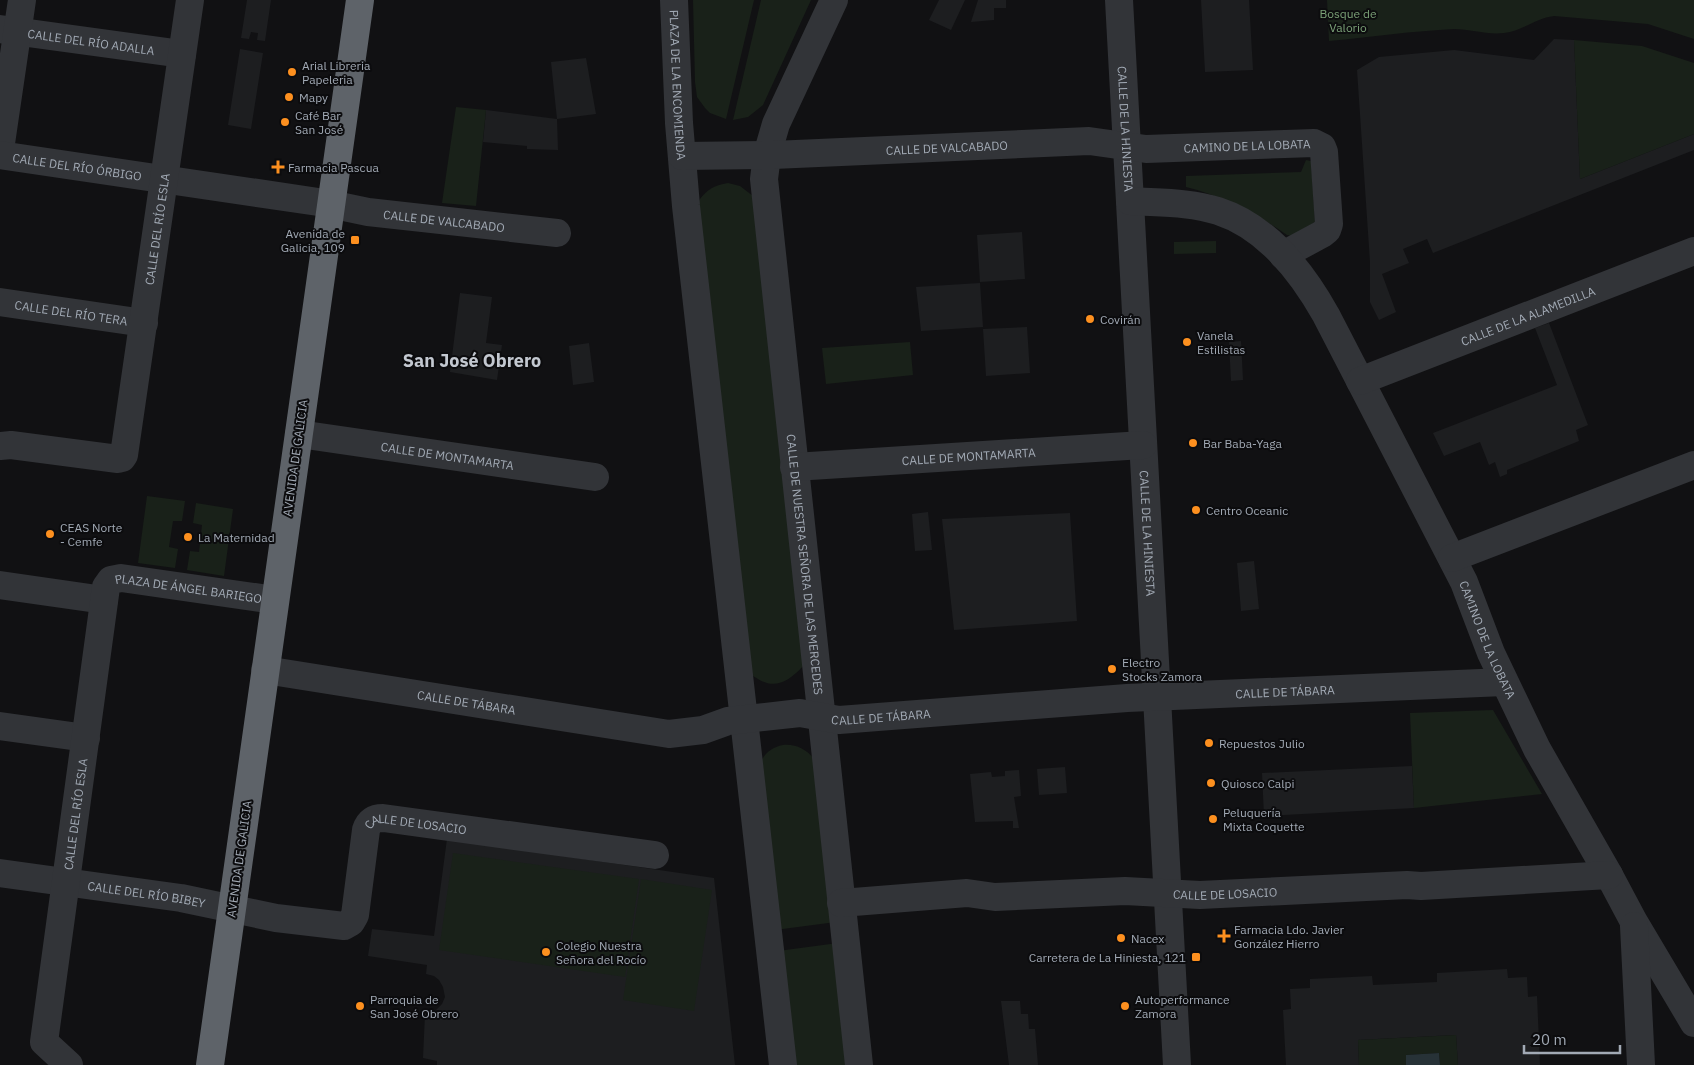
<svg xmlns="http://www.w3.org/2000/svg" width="1694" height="1065" font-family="'IBM Plex Sans',sans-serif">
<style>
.built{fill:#1d1e20}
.green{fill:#192119}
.water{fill:#273237}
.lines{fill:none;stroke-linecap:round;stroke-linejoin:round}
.minor{stroke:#323438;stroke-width:28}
.highway{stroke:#5e6369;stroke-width:28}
.poi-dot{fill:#fd901f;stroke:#0c0c0e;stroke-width:2}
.labels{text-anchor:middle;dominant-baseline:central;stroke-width:4;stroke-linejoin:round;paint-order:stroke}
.park-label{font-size:12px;fill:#7ba177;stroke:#0c0c0e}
.street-label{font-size:12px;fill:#a2aab5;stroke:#0c0c0e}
.poi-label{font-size:12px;fill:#a2aab5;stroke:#0c0c0e;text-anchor:start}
.district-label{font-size:18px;font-weight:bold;fill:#c3c8d0;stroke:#0c0c0e}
</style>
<rect width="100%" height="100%" fill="#111113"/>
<path class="built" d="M247,0H271L265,41L257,40L258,33L251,32L249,39L241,38Z
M939,0H965L951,30L929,20Z
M978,0H1006V8H994V20L971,22Z
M1201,0H1249L1253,70L1205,72Z
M1554,39L1574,40L1580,179L1694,134V150L1433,253L1427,239L1403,249L1409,263L1382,274L1396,312L1379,320L1370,302V262L1357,70L1379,57L1454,50L1534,60Z
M240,49L263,53L251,129L228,125Z
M586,58L596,114L557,119L558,150L527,149V146L483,142L486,110L557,119L551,62Z
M1022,232L1025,279L980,282L977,235Z
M980,283L983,327L921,331L916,287Z
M460,293L492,297L486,343L502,345L497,380L450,372Z
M1549,323L1588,425L1576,430L1579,441L1507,470V474L1500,477L1495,462L1489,465L1480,442L1444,456L1433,433L1557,385L1535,328Z
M1027,327L1030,373L986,376L983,329Z
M1241,341L1243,380L1231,381L1229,342Z
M589,343L594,382L573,385L569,346Z
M928,512L932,550L915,551L912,514Z
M1070,513L1077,621L954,630L942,519Z
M1254,561L1259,609L1241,611L1237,563Z
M1412,766L1414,808L1264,816L1262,773Z
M1065,767L1067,793L1039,795L1037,769Z
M1019,770L1021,796L1014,797L1019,828H1013V821L975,822L970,774L991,772L992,777L1005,776V771Z
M447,839L714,878L735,1065H437V1061L423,1058L425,1014L436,1010L442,1004L445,997L443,987L439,980L434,976L426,974L427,965L368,956L372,929L434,936Z
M1507,969L1508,978L1527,977L1528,997L1537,996L1540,1065H1458L1456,1035L1358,1040L1359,1065H1286L1283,1010L1291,1009L1290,989L1310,988V979L1372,976L1373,985L1437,982V973Z
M1001,1001H1020L1021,1014H1028L1029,1029H1035L1038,1065H1009Z"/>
<path class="green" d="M693,0H754L726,119L710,113L705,108L697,97L695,82Z
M761,0H811L763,105L748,117L733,120Z
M1327,0H1694V39L1648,24L1554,16C1536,18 1522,31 1504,33C1487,35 1471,29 1454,29C1413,31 1371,37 1329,41Z
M1574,40L1642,46L1694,63V134L1580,179Z
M456,107L486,110L476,206L442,203Z
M1306,160L1311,161L1315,222L1292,236L1287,235C1256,213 1222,196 1186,187V176L1301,172Z
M728,183L740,186L753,196L803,666C787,684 771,691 751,674L698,202C706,190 714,185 728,183Z
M1216,241V253L1174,254V242Z
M910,342L913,375L826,384L822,348Z
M147,496L185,501L182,521H173L169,547L178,549L175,568L138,563Z
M196,503L233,509L224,576L187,570L190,551L199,552L202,525L193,523Z
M1493,710L1542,794L1414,808L1410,713Z
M783,745C796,744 806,749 814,759L836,922L775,930L760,763C765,753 772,747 783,745Z
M453,853L639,879L625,977L439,950Z
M641,879L712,890L694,1011L623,1000Z
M838,943L851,1065H791L778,951Z
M1456,1035L1458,1065H1440L1439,1053L1406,1055V1065H1359L1358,1040Z"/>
<path class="water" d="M1439,1053L1440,1065H1406V1055Z"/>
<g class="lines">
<g class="minor">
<path id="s1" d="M674,0L679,123L686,206L783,1065"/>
<path id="s2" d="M834,0L776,124L767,155L764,179L859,1065"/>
<path id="s3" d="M1119,0L1177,1065"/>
<path id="s4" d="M0,29L182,54"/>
<path d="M0,150L22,0"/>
<path id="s5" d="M0,155L325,203L368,212L557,233"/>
<path id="s6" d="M682,156L773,155L1089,141L1146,149L1314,143L1322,147L1324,152L1329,224L1327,230L1322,234L1283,255"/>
<path id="s7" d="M1130,201C1159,203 1190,202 1218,211C1267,227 1302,272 1326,315L1464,582L1491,653L1537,749L1609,875L1634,922L1694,1023"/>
<path id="s8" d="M0,302L144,323"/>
<path id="s9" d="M1360,381L1694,251"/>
<path id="s10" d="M299,434L595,477"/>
<path id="s11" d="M0,446L11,445L118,459L122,458L124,455L190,0"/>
<path id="s12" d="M794,467L1143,445"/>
<path d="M1452,558L1694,465"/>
<path d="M0,585L104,600"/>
<path id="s13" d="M265,670L669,734L703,730L728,721L800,713L839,720L1127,698L1504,682"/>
<path d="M0,726L86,738"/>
<path id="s14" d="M0,873L181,898L276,918L344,926L351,922L355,915L366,830C369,821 374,818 383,818L655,855"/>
<path id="s15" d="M841,903L967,893L995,897L1125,891L1200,895L1407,885L1421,886L1609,875"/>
<path d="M1634,926L1641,1065"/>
<path id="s16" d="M69,1065L44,1042L106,587L111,580L121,578L275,600"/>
</g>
<path class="highway" d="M210,1065L360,0"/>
</g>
<g class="poi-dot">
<circle cx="292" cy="72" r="5"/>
<circle cx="289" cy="97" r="5"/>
<circle cx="285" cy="122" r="5"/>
<path d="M275.5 159.5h5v5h5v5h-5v5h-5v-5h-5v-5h5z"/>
<rect x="350" y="235" width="10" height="10" rx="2.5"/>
<circle cx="1090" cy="319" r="5"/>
<circle cx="1187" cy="342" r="5"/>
<circle cx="1193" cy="443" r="5"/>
<circle cx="1196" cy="510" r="5"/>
<circle cx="50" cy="534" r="5"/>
<circle cx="188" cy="537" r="5"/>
<circle cx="1112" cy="669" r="5"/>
<circle cx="1209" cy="743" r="5"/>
<circle cx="1211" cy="783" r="5"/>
<circle cx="1213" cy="819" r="5"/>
<path d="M1221.5 928.5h5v5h5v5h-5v5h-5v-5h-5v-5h5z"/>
<circle cx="1121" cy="938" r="5"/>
<circle cx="546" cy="952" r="5"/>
<rect x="1191" y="952" width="10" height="10" rx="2.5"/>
<circle cx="360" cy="1006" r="5"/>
<circle cx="1125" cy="1006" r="5"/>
</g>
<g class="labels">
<g class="park-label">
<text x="1348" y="13">Bosque de<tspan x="1348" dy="14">Valorio</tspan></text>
</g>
<g class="street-label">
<text stroke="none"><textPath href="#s4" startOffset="92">CALLE DEL RÍO ADALLA</textPath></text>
<text stroke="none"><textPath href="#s1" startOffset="85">PLAZA DE LA ENCOMIENDA</textPath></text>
<text stroke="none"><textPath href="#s3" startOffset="129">CALLE DE LA HINIESTA</textPath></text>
<text stroke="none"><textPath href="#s6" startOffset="265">CALLE DE VALCABADO</textPath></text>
<text stroke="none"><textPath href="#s6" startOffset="566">CAMINO DE LA LOBATA</textPath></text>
<text stroke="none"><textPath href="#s5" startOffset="78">CALLE DEL RÍO ÓRBIGO</textPath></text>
<text stroke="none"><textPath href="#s5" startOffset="449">CALLE DE VALCABADO</textPath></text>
<text stroke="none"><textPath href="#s11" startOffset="355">CALLE DEL RÍO ESLA</textPath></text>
<text stroke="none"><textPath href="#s8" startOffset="72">CALLE DEL RÍO TERA</textPath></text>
<text stroke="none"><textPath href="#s9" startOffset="180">CALLE DE LA ALAMEDILLA</textPath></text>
<text stroke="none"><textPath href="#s10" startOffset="150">CALLE DE MONTAMARTA</textPath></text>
<text stroke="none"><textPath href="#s12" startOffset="175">CALLE DE MONTAMARTA</textPath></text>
<text transform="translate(295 458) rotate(-82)">AVENIDA DE GALICIA</text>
<text stroke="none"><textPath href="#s3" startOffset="534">CALLE DE LA HINIESTA</textPath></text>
<text stroke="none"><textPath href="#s2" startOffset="581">CALLE DE NUESTRA SEÑORA DE LAS MERCEDES</textPath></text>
<text stroke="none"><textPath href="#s16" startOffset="580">PLAZA DE ÁNGEL BARIEGO</textPath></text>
<text stroke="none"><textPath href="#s7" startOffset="605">CAMINO DE LA LOBATA</textPath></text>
<text stroke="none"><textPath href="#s13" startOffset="1029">CALLE DE TÁBARA</textPath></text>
<text stroke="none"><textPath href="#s13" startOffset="204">CALLE DE TÁBARA</textPath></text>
<text stroke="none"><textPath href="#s13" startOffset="624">CALLE DE TÁBARA</textPath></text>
<text stroke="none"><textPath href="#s16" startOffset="264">CALLE DEL RÍO ESLA</textPath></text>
<text stroke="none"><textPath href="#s14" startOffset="505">CALLE DE LOSACIO</textPath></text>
<text transform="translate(239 859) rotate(-82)">AVENIDA DE GALICIA</text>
<text stroke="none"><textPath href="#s15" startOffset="385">CALLE DE LOSACIO</textPath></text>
<text stroke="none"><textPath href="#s14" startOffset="148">CALLE DEL RÍO BIBEY</textPath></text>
</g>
<g class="poi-label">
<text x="302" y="65">Arial Libreria<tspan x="302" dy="14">Papeleria</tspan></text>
<text x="299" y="97">Mapy</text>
<text x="295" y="115">Café Bar<tspan x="295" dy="14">San José</tspan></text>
<text x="288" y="167">Farmacia Pascua</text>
<text x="345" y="233" text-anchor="end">Avenida de<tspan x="345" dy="14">Galicia, 109</tspan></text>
<text x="1100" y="319">Covirán</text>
<text x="1197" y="335">Vanela<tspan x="1197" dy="14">Estilistas</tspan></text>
<text x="1203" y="443">Bar Baba-Yaga</text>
<text x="1206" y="510">Centro Oceanic</text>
<text x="60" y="527">CEAS Norte<tspan x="60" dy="14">- Cemfe</tspan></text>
<text x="198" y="537">La Maternidad</text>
<text x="1122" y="662">Electro<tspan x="1122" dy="14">Stocks Zamora</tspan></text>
<text x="1219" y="743">Repuestos Julio</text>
<text x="1221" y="783">Quiosco Calpi</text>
<text x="1223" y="812">Peluquería<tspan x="1223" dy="14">Mixta Coquette</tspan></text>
<text x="1234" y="929">Farmacia Ldo. Javier<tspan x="1234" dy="14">González Hierro</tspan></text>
<text x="1131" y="938">Nacex</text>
<text x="556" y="945">Colegio Nuestra<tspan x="556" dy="14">Señora del Rocío</tspan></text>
<text x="1186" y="957" text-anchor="end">Carretera de La Hiniesta, 121</text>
<text x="370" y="999">Parroquia de<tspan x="370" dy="14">San José Obrero</tspan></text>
<text x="1135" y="999">Autoperformance<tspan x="1135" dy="14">Zamora</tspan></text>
</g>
<g class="district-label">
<text x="472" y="360">San José Obrero</text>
</g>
</g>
<path d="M1524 1045v8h96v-8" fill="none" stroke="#a2aab5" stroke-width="2.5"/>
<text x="1532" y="1045" font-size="15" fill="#a2aab5" stroke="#0c0c0e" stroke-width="4" paint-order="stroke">20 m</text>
</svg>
